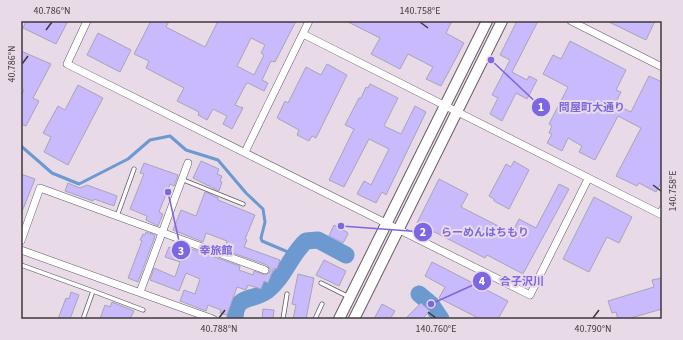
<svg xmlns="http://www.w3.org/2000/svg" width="683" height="340" font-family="'Source Sans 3','Noto Sans JP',sans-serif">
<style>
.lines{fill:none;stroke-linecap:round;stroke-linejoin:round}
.stream{stroke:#6b99d0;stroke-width:3}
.river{stroke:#6b99d0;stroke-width:17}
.building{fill:#c9b9fd;stroke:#a8a5b5;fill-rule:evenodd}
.lane-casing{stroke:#665b66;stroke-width:5}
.street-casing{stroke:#665b66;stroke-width:8}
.secondary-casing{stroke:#665b66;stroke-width:12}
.lane{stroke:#fff;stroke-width:3.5}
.street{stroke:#fff;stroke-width:7}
.secondary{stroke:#fff;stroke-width:10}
.ticks{fill:none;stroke:#3e383d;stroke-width:1.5}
.leader{fill:none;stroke:#7c66e2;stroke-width:1.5}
.callout-dot{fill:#7c66e2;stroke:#e8dae6;stroke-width:1.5}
.mark-label{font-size:12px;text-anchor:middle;font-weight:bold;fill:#fff}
.callout-label{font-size:11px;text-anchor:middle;font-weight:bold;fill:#7c66e2;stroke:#e8dae6;stroke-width:4;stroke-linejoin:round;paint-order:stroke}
.neatline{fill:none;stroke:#3e383d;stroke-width:1.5}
.ticks-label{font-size:10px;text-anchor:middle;fill:#3e383d}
</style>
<rect width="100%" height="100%" fill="#e8dae6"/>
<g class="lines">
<path class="stream" d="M21,146L52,173L79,184L128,159L150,140L170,136L186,150L218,160L246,193L263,209L265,222L261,238L262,241L295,255"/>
<path class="river" d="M419,294L431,304L441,319
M235,319C236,293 252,302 267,291C285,277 291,254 306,241L318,240L346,255"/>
</g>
<path class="building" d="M26,21H68L56,44L23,28Z
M151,21H169L166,27L205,47L218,21H296L275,62L271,61L262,80L268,83L264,91L248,83L246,84L235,105L243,108L232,129L223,124L227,116L213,109L207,120L198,115L199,112L177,101L184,88L146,68L149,61L134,54ZM251,38L265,45L261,53L264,55L254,75L237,66Z
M346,21H452L446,33L464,43L441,86L426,79L433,67L408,54L400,69L371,54L380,38Z
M517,21H538L512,72L527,80L529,76L537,80L527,99L516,93L502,121L490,114L498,98L492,95L510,60L500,55Z
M607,21H655L646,40Z
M98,33L131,50L120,72L87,55Z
M570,41L626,70L616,90L621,92L615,104L631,112L649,76L662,82V181L656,192L639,183L637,186L616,176L641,128L618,116L595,160L579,152L582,146L568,138L562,151L547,143L552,134L549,133L552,126L549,124L568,87L543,74L553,55L561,59Z
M21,51L51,64L33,98L39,101L26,126L21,124V96L24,90L21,88Z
M327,64L347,75L316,138L312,136L309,141L297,135L299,130L277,118L285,101L288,103L306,67L321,75Z
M370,84L398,98L384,126L401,134L415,106L426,112L386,195L382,192L376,203L357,194L364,181L371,185L389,149L369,139L344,187L329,180L354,129L345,125L359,98H361L366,87L368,88Z
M78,85L103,98L68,165L44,152L51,137L43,133L58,106L65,110Z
M201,161L219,169L217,174L222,176L220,181L222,182L219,191L193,178Z
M514,161L529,170L509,209L494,201V199L489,196L506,164L511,167Z
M144,163L178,175L174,186L170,184L159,212L163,214L158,226L146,220L147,216L130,209L144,174L140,173Z
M21,174L35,179L21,214Z
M439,179L468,194L461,207L512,233L519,219L536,228L559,184L569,189L523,274L487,255L485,258L417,223Z
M68,183L80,188L87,185L117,196L114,206L94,199L93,201L65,191Z
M205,192L216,197L218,198V200L255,215L245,239L247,240L244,247L280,260L277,269L274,268L268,283L264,281L261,289L248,285L246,290L237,287L227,315L220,313L221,310L208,305L206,311L180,301L184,290L195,294L200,279L186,273L179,291L150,280L154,268L175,277L180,262L165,257L169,247L186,254L189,248L240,266L239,270L253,275L254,271L265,275L270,272V269L267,265L224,250L227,241L206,233L203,242L173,230L181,210L196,216Z
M594,197L632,217L619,243L607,237L589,272L563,259Z
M334,225L347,232L348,234L343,243L329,236Z
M146,232L155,235L154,239L138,282L128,278L142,241L140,240L143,234L145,235Z
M324,260L346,271L339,286L316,275Z
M432,262L508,301L498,319H480L439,298L445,287L425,276Z
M298,274L314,278L306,319H293L296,305L292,304Z
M662,278V309L627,319H618L616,312L612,313L608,301L654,287L652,280Z
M71,292L79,295L70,319H58L66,298L69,299Z
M112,302L134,311L130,319H100L105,305L110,307Z
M421,303L430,311L422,319H405Z
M382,304L395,311L390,319H374Z
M263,309L274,310L273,319H262Z"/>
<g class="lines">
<g class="lane-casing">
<path id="lane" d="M181,179L243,204
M117,216L134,169
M21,265L93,291L83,319
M321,283L349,297
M93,291L143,310
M283,319L287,294
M315,319L322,304"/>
</g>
<g class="street-casing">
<path id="street" d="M87,21L67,64L530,295L588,179
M571,21L662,67
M303,34L660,214L662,210
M245,152L309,21
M21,241L40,188L265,270
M21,250L213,319
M140,292L188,163"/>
</g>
<g class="secondary-casing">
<path id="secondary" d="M339,319L487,21
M354,319L502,21"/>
</g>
<use href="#lane" class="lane"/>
<use href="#street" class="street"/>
<use href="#secondary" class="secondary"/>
</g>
<path class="ticks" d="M420,22L428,28M46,30L52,22M22,64L28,56M653,185L661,191M428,312L436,318M219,318L225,310M593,318L599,310"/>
<path class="leader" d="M491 60L541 107M341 226L423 232M168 192L181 250M431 304L482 281"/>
<g class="callout-dot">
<circle cx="491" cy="60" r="4"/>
<circle cx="341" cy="226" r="4"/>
<circle cx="168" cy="192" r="4"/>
<circle cx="431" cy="304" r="4"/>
<circle cx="541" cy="107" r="10"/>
<circle cx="423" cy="232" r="10"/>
<circle cx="181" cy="250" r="10"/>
<circle cx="482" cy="281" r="10"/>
</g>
<g class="mark-label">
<text x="541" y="111">1</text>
<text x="423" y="236">2</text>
<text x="181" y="255">3</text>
<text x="482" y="285">4</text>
</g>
<g class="callout-label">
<text x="592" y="111">問屋町大通り</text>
<text x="485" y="236">らーめんはちもり</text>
<text x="216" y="254">幸旅館</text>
<text x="522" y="285">合子沢川</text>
</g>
<rect width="683" height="340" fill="none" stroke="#e8dae6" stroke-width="44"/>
<rect x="22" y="22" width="639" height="296" class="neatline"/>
<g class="ticks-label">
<text x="52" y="14">40.786°N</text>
<text x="420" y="14">140.758°E</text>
<text transform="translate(11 64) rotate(-90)" y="4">40.786°N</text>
<text transform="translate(672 191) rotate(-90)" y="4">140.758°E</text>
<text x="219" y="332">40.788°N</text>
<text x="436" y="332">140.760°E</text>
<text x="593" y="332">40.790°N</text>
</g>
</svg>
